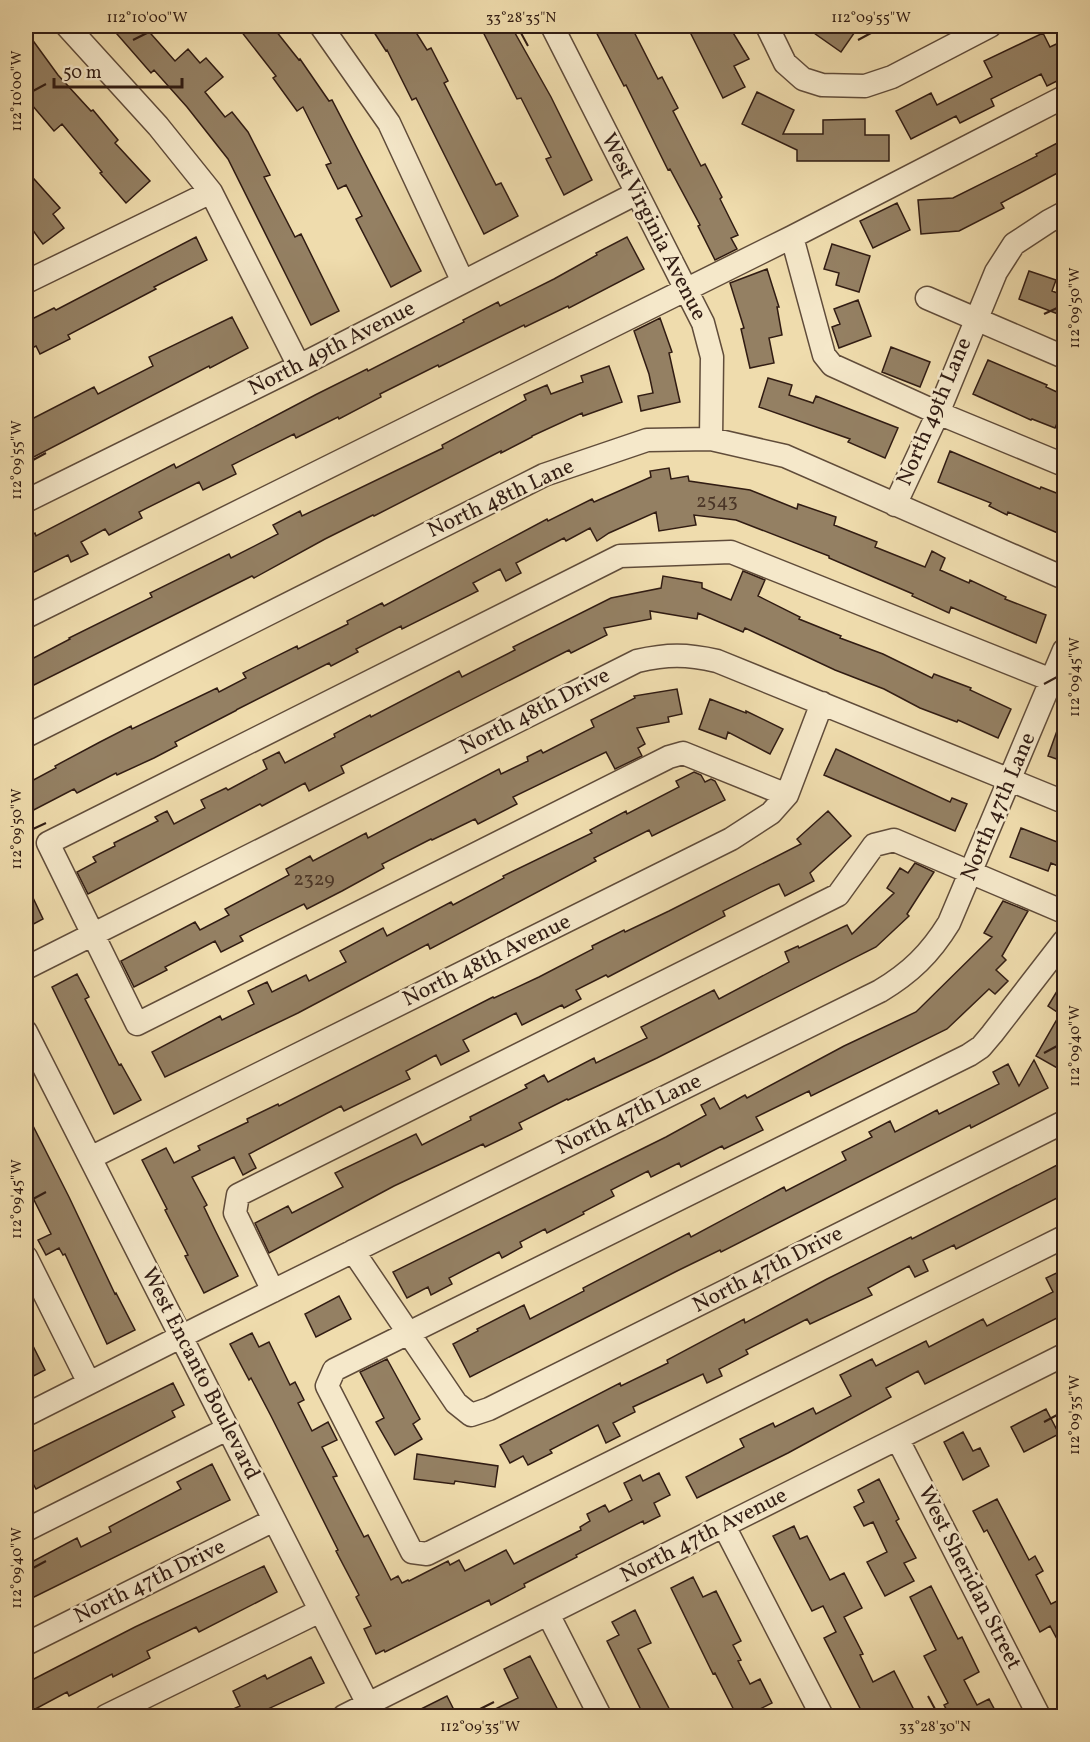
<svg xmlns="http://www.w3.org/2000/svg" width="1090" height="1742" font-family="Vollkorn,serif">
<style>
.building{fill:#948063;stroke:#311c13;stroke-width:1.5}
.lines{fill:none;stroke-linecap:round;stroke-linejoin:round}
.minor-casing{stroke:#604c3a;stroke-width:25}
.minor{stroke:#f5e8ca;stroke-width:22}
.ticks{fill:none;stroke:#311c13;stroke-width:2}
.labels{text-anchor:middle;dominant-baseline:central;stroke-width:5;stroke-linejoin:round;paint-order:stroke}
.number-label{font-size:20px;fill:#4a3527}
.street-label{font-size:22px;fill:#311c13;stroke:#f5e8ca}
.neatline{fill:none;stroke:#311c13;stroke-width:2}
.ticks-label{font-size:15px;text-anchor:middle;fill:#311c13}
</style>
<rect width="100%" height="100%" fill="#efdcad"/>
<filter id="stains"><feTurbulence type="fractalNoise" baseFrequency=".00333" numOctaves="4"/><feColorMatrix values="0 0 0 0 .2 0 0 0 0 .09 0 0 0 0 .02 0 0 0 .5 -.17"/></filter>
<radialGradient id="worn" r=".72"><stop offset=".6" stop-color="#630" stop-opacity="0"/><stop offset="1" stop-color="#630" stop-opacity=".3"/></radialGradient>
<path class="building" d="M110,26H144L175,61L188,49L200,63L206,58L223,77L205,92L225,117L232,112L248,132L270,175L264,177L295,237L301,234L339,311L311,325L228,159L187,107L154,70L151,73Z
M237,26H272L299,60L300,59L329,101L332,100L421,271L391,287L356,219L362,216L346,185L338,189L326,165L331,163L303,107L297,111L273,78L276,76Z
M370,26H412L427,50L431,48L448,81L444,83L496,185L501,183L518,216L484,234L416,98L412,100L387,50L386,51Z
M480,26H511L551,97L592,180L564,195L546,159L551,157L521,98L517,99Z
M593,26H631L658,79L662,77L678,108L673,111L701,166L705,164L722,197L720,199L738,235L731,238L737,249L715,260L698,226L700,225L670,169L668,170L626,85L624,86Z
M687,26H729L749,59L734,66L745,87L723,98Z
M804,26H859L841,52Z
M26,31L58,75L91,111L93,110L118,140L115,143L150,181L126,203L100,173L102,172L62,124L54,131L26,98Z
M1043,33L1050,47L1065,40V77L1047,86L1041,74L991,99L994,106L960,123L956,116L911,139L896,111L931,93L937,105L992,77L984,61Z
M757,92L794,110L783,134H823V120L865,119V135H889V161H797V150L742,124Z
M1065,139V169L1001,203L1004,208L959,231L921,234L918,200L953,198L1037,156L1036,154Z
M26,170L60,208L53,214L64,228L43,244L26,221Z
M897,203L910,230L873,248L860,221Z
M196,237L207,260L154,287L156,289L68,335L70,339L40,354L36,346L26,351V322L54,308L56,310Z
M627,237L644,269L569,308L568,306L525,327L524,325L439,367L438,365L380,394L381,397L339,419L338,417L296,438L294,434L232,465L236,474L203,490L199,482L139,512L142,518L109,535L105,529L81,542L88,554L71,562L68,555L26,576V538L35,533L36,536L174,464L176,468L317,394L367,369L368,371L464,322L463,320L498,302L500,306L554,279L597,255L596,253Z
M832,244L870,256L859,292L836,285L839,273L824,269Z
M767,269L779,307H777L782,335L769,338L774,363L750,368L741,329L744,328L730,283Z
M1029,271L1056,280L1052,291L1065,296L1058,314L1019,299Z
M858,300L871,336L839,348L832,327L840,324L834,309Z
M232,317L248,348L210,368L209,366L26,461V422L94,387L98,394L153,366L149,357Z
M660,318L672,352L669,353L680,402L641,411L638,396L653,393L649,374L634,331Z
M891,347L930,362L920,387L882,372Z
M988,360L1047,385L1046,387L1059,393L1058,396L1065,399V405L1055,428L1032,419L1031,420L973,394Z
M609,366L622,402L583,416L582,413L532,436V437L501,453V451L374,516L373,515L325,539L254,578L252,576L26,689V662L70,639L69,638L152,597L150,593L229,554L231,558L278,534L273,525L300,511L302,516L443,448L442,445L526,400L524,395L547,385L551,394L583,382L581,376Z
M768,378L792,385L789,395L813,403L816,396L898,428L885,458L848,442L850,439L759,407Z
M950,451L1040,489L1041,487L1064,496L1060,506L1065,508V536L1008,512L1007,515L989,506L991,503L938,482Z
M669,468L671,479L688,476L689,481L750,490L797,509L798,504L836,517L834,525L877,542L875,547L925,567L932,551L945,558L940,570L969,583L970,580L1006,597L1005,599L1046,615L1036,643L951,607L949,613L912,596L913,594L829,558V556L736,520L694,515L696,525L659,531L656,512L609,533L597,541L590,528L566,541L564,538L516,563L521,573L506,581L500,569L473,583L478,591L402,629L401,626L356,649L358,652L331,666L329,663L236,710H237L175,742L177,746L154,758L117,775L116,773L77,793L74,789L26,814V784L56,768L55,766L100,742L131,726L132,729L217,688L219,692L246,678L243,673L297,646L298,649L348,624L347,621L382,603L384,606L547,519L548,521L592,499L594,502L651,477L650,471Z
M743,571L765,580L758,596L800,617L799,619L841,636L840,638L883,654L932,678L934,674L971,688L970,690L1011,709L998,738L958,720L957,722L920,708L884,689L835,670L745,628L743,632L698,613L697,619L650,611L651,619L604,628L607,635L571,653L569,650L341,766L344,773L309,791L305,783L262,806L260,804L88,894L77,872L96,862L93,857L115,846L114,843L158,821L155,817L167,811L174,824L205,808L201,800L226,788L228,790L267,769L263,760L279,752L285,763L335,737L334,734L370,715L371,717L459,671L462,677L515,650L513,647L611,598L661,588L663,576L702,583V588L731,600Z
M677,689L682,714L668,717L669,722L637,728L645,744L638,748L642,756L615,769L606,752L513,797L517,804L478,824L475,819L432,840L431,839L382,864L384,868L342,891L307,909L304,904L240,936L243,941L221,952L215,941L165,967L167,970L134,987L121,961L195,922L200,930L229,915L225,909L289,875L286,869L310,856L313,861L366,833L368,838L499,769L501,774L528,761L527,757L541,750L543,753L594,727L591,720L635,698L634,696Z
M710,699L746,713V711L783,729L770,754L728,732L726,739L699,729Z
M1063,714H1065V762L1048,756Z
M836,749L950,802L952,798L967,804L955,831L824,775Z
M694,772L701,775L705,782L711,779L715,781L725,800L652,836L649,830L594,858L596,861L430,949L428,944L298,1013L165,1077L152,1052L220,1016L222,1020L254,1004L248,991L267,982L272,992L306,975L309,981L346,962L340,951L383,928L387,936L451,902L453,905L504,878L503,876L592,833L590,830L626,811L627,814L679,787L676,781Z
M828,811L851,836L810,873L814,881L785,896L779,884L771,887L723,911L725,916L608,977L606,975L576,990L581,999L564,1008L562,1005L522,1025L516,1013L463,1040L469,1051L441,1065L436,1055L406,1071L410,1079L344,1111L341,1106L249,1154L256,1168L243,1175L234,1157L192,1177L207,1205L204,1207L215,1230L238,1276L204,1293L185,1256L188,1255L165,1210L167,1209L142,1160L166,1148L174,1163L200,1150L198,1146L248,1122L247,1119L278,1104L279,1106L493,997L494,998L539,977L593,949L592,946L624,930L625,932L669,911L801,844L797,839Z
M1021,828L1065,845V869L1051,863L1048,871L1010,857Z
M915,863L934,872L907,914L909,916L876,947L657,1058L568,1100L567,1099L519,1123L522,1129L485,1147L483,1144L394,1186L269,1253L255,1223L288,1206L292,1213L343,1187L335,1173L416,1134L422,1145L471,1120L470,1117L527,1088L525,1085L544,1075L548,1082L594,1058L596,1063L647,1038L641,1027L714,990L719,999L789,962L785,952L798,946L799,948L847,925L852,934L894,893L887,888L900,868L908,873Z
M26,883L43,919L26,928Z
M1003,901L1028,911L1002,956L1006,960L996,970L1008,981L995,994L989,989L947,1029L811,1096L809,1091L756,1117L763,1130L724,1149L722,1146L681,1167L679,1163L651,1177L648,1171L611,1190L614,1196L583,1212L584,1214L547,1233L545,1229L520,1242L522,1247L502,1258L499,1252L449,1278L452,1284L431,1295L428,1287L407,1298L393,1272L666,1137L706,1115L701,1105L714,1098L720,1109L745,1095L747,1098L844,1046L916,1012L992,937L984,933Z
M77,974L89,997L85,999L119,1065L121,1064L141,1100L114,1114L52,987Z
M1065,978V1058L1059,1069L1036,1056L1060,1014L1048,1006Z
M1034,1060L1048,1088L971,1128L970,1125L721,1252L720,1250L677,1271L470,1377L453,1344L478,1331L477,1329L524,1305L530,1319L584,1291L583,1288L689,1233L691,1237L784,1187L786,1191L846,1160L842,1152L872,1137L869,1132L890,1121L895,1132L937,1110L939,1114L999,1084L993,1072L1008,1064L1019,1086Z
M26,1112L69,1197L115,1294L116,1293L135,1330L107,1344L65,1254L63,1255L59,1248L46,1255L38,1240L51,1234L26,1184Z
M1065,1161V1194L956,1249L954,1245L923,1260L928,1271L915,1277L909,1266L868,1288L872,1295L810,1324L807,1319L746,1350L748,1354L719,1369L722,1376L707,1383L703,1374L633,1407L635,1412L613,1423L620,1436L606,1443L598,1425L550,1450L552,1453L528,1465L523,1456L510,1463L500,1445L620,1383L621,1386L668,1363L667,1360L744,1319L745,1323L827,1279L911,1237L912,1239Z
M1065,1269V1314L925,1384L918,1371L886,1388L891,1397L788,1453L697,1498L686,1477L744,1447L740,1439L773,1423L775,1427L813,1408L816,1414L851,1396L840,1375L872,1359L876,1366L926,1341L929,1347L983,1319L987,1326L1053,1292L1046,1278Z
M339,1296L351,1319L316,1337L305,1314Z
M26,1332L45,1370L26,1380Z
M252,1333L259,1347L269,1342L290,1385L295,1382L304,1400L298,1403L312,1431L328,1422L337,1440L322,1447L337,1476L333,1477L364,1537L368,1535L391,1580L398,1576L402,1583L408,1580L409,1581L448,1561L450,1565L459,1560L465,1571L506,1550L514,1564L581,1530L580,1527L590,1521L587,1514L605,1505L609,1512L632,1500L624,1483L640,1475L643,1481L659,1473L670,1495L654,1503L660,1516L644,1524L643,1521L576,1555L577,1557L524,1584L525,1587L491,1605L489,1600L385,1652L384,1650L376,1654L364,1629L371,1626L356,1597L359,1595L336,1551L338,1550L271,1416L251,1378L249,1380L230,1344Z
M387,1359L420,1419L413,1424L422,1439L395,1455L376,1422L384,1418L360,1372Z
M173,1383L184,1405L172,1411L175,1417L36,1489L32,1482L26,1485V1455Z
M1046,1409L1059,1434L1024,1452L1011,1427Z
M963,1432L973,1451L980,1448L989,1466L963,1480L944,1442Z
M417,1454L498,1466L495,1487L455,1481L454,1484L414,1479Z
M212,1464L230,1500L26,1601V1565L77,1538L81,1547L111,1532L109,1527L181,1489L177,1482Z
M879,1479L899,1519L896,1521L916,1558L904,1563L914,1581L885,1596L867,1562L887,1552L873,1522L864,1526L854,1507L864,1502L858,1490Z
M997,1499L1029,1560L1035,1556L1043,1571L1036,1575L1051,1604L1065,1597V1654L1050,1626L1040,1632L987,1530L984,1532L973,1511Z
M794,1526L800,1539L807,1536L830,1580L844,1573L862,1608L844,1617L863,1654L860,1655L873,1682L894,1671L913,1708L896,1716H875L872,1710L863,1714L824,1638L836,1632L823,1606L812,1611L773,1536Z
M264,1566L277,1592L199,1632L196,1627L147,1651L150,1658L113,1677L112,1674L69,1696L67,1692L26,1714V1683L135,1627Z
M693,1577L703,1597L716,1591L741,1641L733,1645L741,1660L738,1661L750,1684L760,1679L772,1703L746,1716H737L715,1673L713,1674L671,1588Z
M931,1586L958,1639L962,1637L979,1672L964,1680L977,1705L989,1699L998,1716H950L944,1705L948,1703L924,1656L936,1650L910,1597Z
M635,1610L651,1643L638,1649L673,1716H644L607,1641L619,1635L612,1622Z
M530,1656L561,1716H481L518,1698L504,1669Z
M311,1657L324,1683L253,1716H218L240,1706L233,1691L265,1675L267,1679Z
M447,1696L457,1716H407Z"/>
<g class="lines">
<g class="minor-casing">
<path id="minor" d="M67,26L158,126L211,192L299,366
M321,26L389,123L463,282
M552,26L703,323L712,357L711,439
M767,26L785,63L803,79L822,85L865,86L892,77L990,26
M792,237L824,355L832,365L938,413L1064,465
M26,282L211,192
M927,298L1064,357
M26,501L299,366L637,193
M895,505L938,413L996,272L1014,244L1049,221L1064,213
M26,617L792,237L1064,97
M26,736L544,475L647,440L711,439L785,456L1064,578
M787,795L683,753L669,757L137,1024L48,843L620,556L731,552L1064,685
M1064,941L992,1034L981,1047L969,1055L334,1370L327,1386L412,1552L427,1554L1064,1237
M26,968L637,661C667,654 687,654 717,661L1064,802
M26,1032L374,1716
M90,1158L731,839L771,813L787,795L822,703
M353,1251L456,1403L471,1415L489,1409L1064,1122
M26,1257L89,1383
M273,1291L235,1213L238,1195L838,895L874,845L894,840L1064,912
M26,1415L208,1323L880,991C910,973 930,954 949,923L1064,650
M898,1440L1039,1716
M724,1526L822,1716
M26,1530L227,1429
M548,1614L600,1716
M26,1644L274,1520
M106,1716L320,1611
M344,1716L1064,1355"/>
</g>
<use href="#minor" class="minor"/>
</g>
<path class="ticks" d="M521,33L528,46M133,40L147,33M858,40L871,33M33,91L46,84M1044,314L1057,308M33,460L46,453M1044,684L1057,677M33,829L46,823M1044,1053L1057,1046M33,1199L46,1192M1044,1422L1057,1415M33,1568L46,1561M928,1696L935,1709M480,1709L494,1702"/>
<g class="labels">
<g class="number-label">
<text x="717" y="502">2543</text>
<text x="314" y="880">2329</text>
</g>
<g class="street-label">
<text transform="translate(653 227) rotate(63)">West Virginia Avenue</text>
<text transform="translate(332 349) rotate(-27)">North 49th Avenue</text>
<text transform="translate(935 412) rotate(-67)">North 49th Lane</text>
<text transform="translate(501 499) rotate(-25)">North 48th Lane</text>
<text transform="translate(535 712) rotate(-27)">North 48th Drive</text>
<text transform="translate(999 807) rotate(-67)">North 47th Lane</text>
<text transform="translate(487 961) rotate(-26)">North 48th Avenue</text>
<text transform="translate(629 1115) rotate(-26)">North 47th Lane</text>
<text transform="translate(768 1270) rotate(-27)">North 47th Drive</text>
<text transform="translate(200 1374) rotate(63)">West Encanto Boulevard</text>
<text transform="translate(704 1536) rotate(-27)">North 47th Avenue</text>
<text transform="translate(969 1578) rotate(63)">West Sheridan Street</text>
<text transform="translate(150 1582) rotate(-26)">North 47th Drive</text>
</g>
</g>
<rect width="1090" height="1742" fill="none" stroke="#efdcad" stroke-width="66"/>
<path d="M54 78v9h128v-9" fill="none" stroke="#311c13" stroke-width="3"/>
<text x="63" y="78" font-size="18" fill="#311c13" stroke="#f5e8ca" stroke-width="4.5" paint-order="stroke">50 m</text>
<rect x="33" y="33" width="1024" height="1676" class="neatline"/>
<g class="ticks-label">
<text x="147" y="22">112°10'00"W</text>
<text x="521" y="22">33°28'35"N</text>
<text x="871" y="22">112°09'55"W</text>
<text transform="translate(16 91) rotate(-90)" y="5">112°10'00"W</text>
<text transform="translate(1074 308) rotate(-90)" y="5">112°09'50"W</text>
<text transform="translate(16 460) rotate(-90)" y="5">112°09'55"W</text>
<text transform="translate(1074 677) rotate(-90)" y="5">112°09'45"W</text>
<text transform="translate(16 829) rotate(-90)" y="5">112°09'50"W</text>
<text transform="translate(1074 1046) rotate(-90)" y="5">112°09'40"W</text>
<text transform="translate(16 1199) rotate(-90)" y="5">112°09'45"W</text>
<text transform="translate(1074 1415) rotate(-90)" y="5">112°09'35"W</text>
<text transform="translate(16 1568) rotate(-90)" y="5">112°09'40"W</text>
<text x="480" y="1731">112°09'35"W</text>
<text x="935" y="1731">33°28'30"N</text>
</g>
<rect width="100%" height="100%" filter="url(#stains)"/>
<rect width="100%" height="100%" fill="url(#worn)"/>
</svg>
